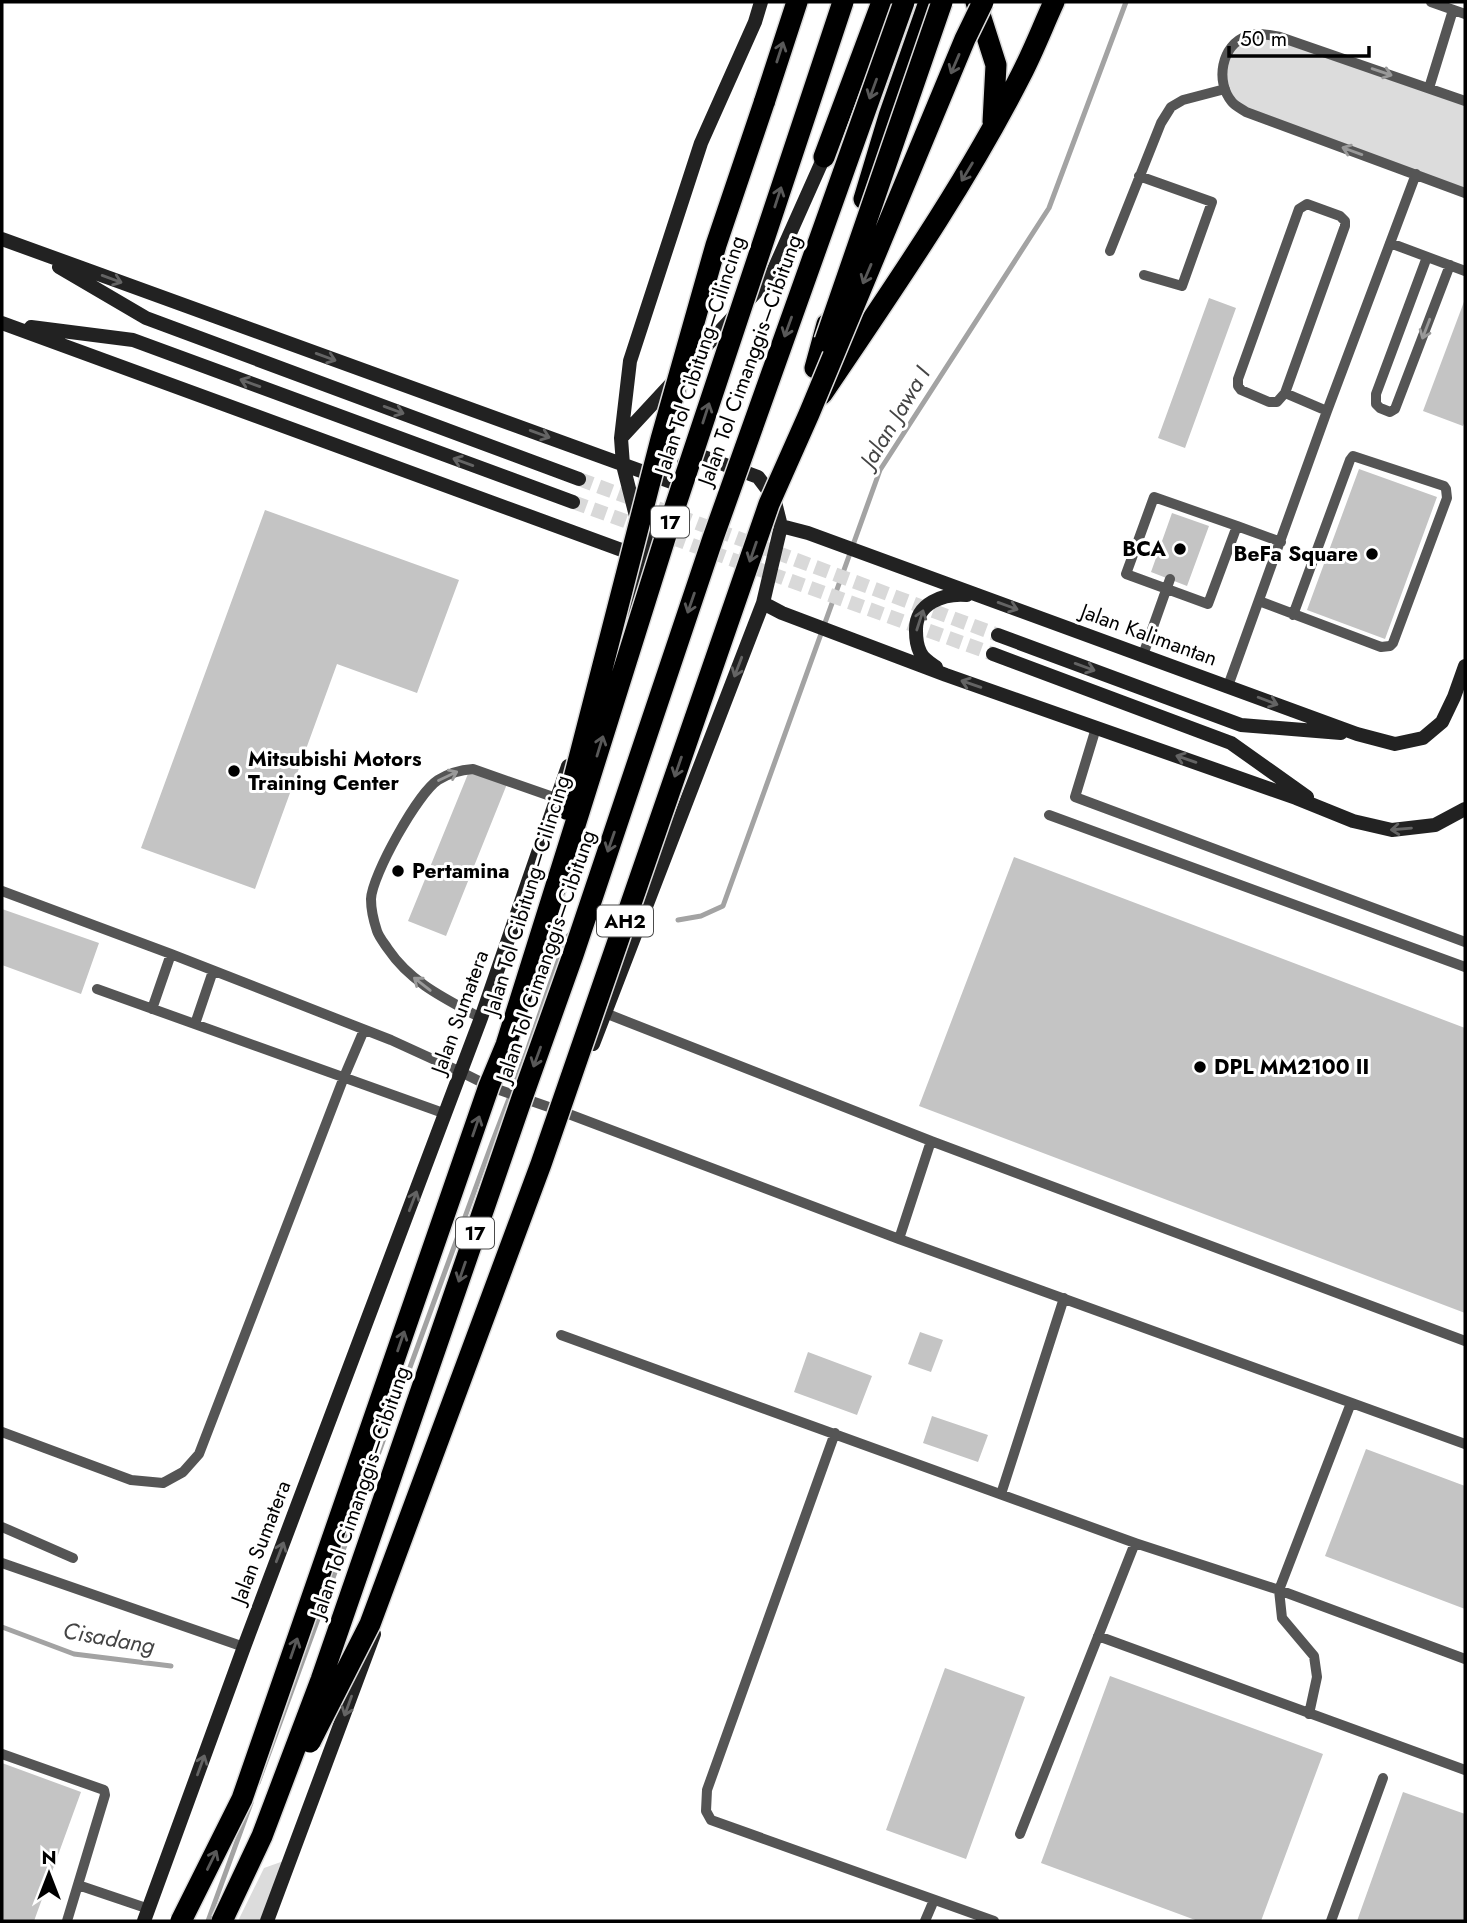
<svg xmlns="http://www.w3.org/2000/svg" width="1467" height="1923" font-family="Jost,sans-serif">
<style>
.green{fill:#dcdcdc}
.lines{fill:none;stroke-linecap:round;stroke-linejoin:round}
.stream{stroke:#a3a3a3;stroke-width:5}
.building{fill:#c4c4c4}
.secondary-tunnel{stroke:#d9d9d9;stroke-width:14;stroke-dasharray:14 7;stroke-linecap:butt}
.highway-casing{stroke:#dbdbdb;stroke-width:24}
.lane{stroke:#555;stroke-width:10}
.secondary{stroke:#222;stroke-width:14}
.highway{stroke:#000;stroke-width:21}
.highway-bridge-casing{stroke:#dbdbdb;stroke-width:24;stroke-linecap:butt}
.highway-bridge{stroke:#000;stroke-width:21}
.oneway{stroke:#595959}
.oneway2{stroke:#999}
.oneway3{stroke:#646464}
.poi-dot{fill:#000;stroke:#fff;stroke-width:2.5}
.labels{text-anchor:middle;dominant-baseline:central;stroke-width:6;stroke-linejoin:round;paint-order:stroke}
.shield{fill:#fff;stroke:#4c4c4c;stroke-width:2}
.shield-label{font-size:19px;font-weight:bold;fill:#000}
.street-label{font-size:21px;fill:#000;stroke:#fff}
.poi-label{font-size:21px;font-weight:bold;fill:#000;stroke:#fff;text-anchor:start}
.water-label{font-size:23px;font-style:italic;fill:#444;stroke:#fff}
</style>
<rect width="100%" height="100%" fill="#fff"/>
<path class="green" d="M1263,34L1465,101V193L1233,103L1223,73L1232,46Z
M292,1858L267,1921H238L264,1868Z"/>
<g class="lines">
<path class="stream" d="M678,920L701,916L723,906L880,470L1049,208L1126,2
M590,921L619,918
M2,1627L74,1654L171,1666
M258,1783L492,1143L526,1054L566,938L571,933
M208,1921L251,1803"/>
</g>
<path class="building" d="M1209,298L1236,308L1185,448L1158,438Z
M1465,299V421L1463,426L1423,411Z
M1359,469L1437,497L1385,639L1307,610Z
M265,510L459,580L417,693L337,664L255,889L141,848Z
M1172,513L1209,526L1187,586L1151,572Z
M470,769L507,784L446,936L408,921Z
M1014,857L1465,1028V1313L919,1106Z
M2,909L99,943L81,994L2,965Z
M920,1332L943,1340L931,1372L908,1364Z
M808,1352L872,1376L857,1415L794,1392Z
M932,1416L988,1435L978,1462L923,1443Z
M1366,1449L1465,1486V1609L1325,1556Z
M945,1668L1025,1697L966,1859L886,1830Z
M1110,1676L1323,1754L1261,1921H1198L1041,1863Z
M2,1763L81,1792L34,1921H2Z
M1403,1792L1465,1814V1921H1357Z"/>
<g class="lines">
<path class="secondary-tunnel" d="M579,479L998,635
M573,502L993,654"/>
<g class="highway-casing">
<path id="highway" d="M976,2L996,65L993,122
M764,103L797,2
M824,157L882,2
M864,199L889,116L929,2
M815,368L827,324
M822,394C892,290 964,187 1021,75C1033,52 1043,26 1054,2"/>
</g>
<path class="lane" d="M1431,2L1465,14
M1429,88L1453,10
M1465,101L1280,37C1270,35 1258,32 1247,36C1221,45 1215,82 1232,102C1235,106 1242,109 1246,112L1465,193
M1139,176L1212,202L1182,286L1144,275
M1307,204L1340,216L1345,221V226L1285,393L1277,402H1269L1241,390L1238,386V379L1299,209Z
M1390,243L1465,271
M1110,251L1161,123L1171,107L1183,100L1225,89
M1427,257L1376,394V404L1380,408L1390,412L1395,409L1450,265
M1285,393L1327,411
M1154,497L1237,526L1208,604L1126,574Z
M1237,526L1281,542
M1259,601L1381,647L1390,646L1393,643L1447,498L1446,489L1444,486L1353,456L1350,460L1293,615
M1143,655L1170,579
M1228,686L1327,411L1416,174
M1096,728L1075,797L1465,942
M1049,815L1465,967
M2,891L171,954L391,1040L461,1072L491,1087L566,1113L899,1239L1465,1444
M97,989L446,1114
M152,1009L171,954
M605,1013L931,1141L899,1239
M481,1018C446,999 411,983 388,949C384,943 379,937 377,931C374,922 371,908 371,899C372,875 418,793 438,780C449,773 460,770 473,769L556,798
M195,1024L213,971
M931,1141L1465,1341
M561,1335L1135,1543L1279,1590L1465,1659
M2,1432L131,1480L163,1483L183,1472L199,1454L344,1077L364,1030
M835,1433L707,1790L706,1811L711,1820L994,1921
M1001,1494L1064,1298
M2,1527L73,1558
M2,1563L244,1647
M1098,1636L1465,1770
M1309,1714L1317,1677L1314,1656L1282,1618L1279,1590L1351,1403
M2,1754L104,1790L105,1795L67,1921
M1020,1834L1135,1543
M78,1885L149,1909
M925,1921L934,1900
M1331,1921L1383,1778"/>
<path class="secondary" d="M2,239L674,483
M59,267L146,318L579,479
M2,323L638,556
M31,327L133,340L573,502
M621,438L771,276L824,157
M684,463L704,457L758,477L774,498
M638,524L623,465L621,438L630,361L701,143L755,22L761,2
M781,526L808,533L1357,734L1395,744L1423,738L1442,722L1454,697L1465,666
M763,603L782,613L946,675L1296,798L1353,821L1392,830L1435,825L1465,809
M624,616L662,517
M998,635L1241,725L1341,733
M993,654L1231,743L1307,797
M936,667C930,663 923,659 920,652C917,646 916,638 916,631C915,603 944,593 967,595
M593,1044L763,603L781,526L774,498L775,494
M144,1921L244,1647L481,1018L568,766
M267,1921L374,1634"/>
<use href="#highway" class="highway"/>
<g class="highway-bridge-casing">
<path id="highway-bridge" d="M825,341L942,2
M566,809L661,439L716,245L764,103
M310,1742L370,1624L541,1164L769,504L809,414L965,39L983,2
M181,1921L242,1799L489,1086L506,1045L671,519L843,2
M222,1921L262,1836L321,1680L522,1098L573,955L713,538L904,2"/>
</g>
<use href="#highway-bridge" class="highway-bridge"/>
</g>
<defs><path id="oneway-shaft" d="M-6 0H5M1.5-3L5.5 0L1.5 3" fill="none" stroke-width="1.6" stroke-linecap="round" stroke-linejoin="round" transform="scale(1.75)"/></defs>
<g class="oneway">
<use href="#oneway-shaft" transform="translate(780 52) rotate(-72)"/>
<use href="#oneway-shaft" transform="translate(955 64) rotate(113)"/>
<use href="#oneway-shaft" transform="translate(873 89) rotate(110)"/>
<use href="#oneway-shaft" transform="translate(967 172) rotate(121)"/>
<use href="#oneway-shaft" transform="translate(778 197) rotate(-72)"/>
<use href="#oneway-shaft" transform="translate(867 274) rotate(113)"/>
<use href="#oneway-shaft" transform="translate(788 327) rotate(110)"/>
<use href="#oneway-shaft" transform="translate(706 413) rotate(-72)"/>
<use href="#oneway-shaft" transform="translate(753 552) rotate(109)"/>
<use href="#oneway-shaft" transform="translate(691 603) rotate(109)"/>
<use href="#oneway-shaft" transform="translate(600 746) rotate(-73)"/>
<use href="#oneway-shaft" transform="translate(678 767) rotate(109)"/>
<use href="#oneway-shaft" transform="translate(611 842) rotate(109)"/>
<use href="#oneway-shaft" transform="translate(537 1057) rotate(110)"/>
<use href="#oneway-shaft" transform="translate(476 1126) rotate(-71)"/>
<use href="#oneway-shaft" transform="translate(462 1272) rotate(109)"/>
<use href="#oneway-shaft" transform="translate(401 1341) rotate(-71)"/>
<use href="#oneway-shaft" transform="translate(294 1648) rotate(-71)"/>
<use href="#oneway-shaft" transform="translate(212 1860) rotate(-64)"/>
</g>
<g class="oneway2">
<use href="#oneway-shaft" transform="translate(1382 72) rotate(19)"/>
<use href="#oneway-shaft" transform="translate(1352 151) rotate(-160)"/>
<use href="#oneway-shaft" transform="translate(1426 329) rotate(111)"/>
<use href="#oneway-shaft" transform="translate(448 776) rotate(-25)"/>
<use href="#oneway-shaft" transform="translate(422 984) rotate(-142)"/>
</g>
<g class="oneway3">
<use href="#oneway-shaft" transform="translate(112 279) rotate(20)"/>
<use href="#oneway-shaft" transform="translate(326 357) rotate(20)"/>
<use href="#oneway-shaft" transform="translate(250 383) rotate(-160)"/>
<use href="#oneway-shaft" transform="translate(394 410) rotate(20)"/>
<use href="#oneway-shaft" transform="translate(540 434) rotate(20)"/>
<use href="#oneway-shaft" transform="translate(463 462) rotate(-160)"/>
<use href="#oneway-shaft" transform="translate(1008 606) rotate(20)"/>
<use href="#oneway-shaft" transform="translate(920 620) rotate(-72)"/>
<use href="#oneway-shaft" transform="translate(738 667) rotate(111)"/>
<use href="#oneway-shaft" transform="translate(1085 667) rotate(20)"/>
<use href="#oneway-shaft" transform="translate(971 684) rotate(-161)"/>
<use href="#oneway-shaft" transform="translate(1268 701) rotate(21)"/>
<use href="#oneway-shaft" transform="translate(1186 759) rotate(-161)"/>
<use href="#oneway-shaft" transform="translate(1401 829) rotate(175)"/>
<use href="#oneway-shaft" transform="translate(413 1201) rotate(-69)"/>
<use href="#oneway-shaft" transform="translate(280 1552) rotate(-69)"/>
<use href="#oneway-shaft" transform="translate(348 1706) rotate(110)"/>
<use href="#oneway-shaft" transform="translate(201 1765) rotate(-70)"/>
</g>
<g class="poi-dot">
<circle cx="1180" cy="549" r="7"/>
<circle cx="1372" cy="554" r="7"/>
<circle cx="234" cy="771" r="7"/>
<circle cx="398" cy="871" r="7"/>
<circle cx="1200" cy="1067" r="7"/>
</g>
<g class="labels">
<g class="shield">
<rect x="651" y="506.5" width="38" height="31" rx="5"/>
<rect x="597" y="905.5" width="56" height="31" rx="5"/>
<rect x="456" y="1217.5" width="38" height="31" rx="5"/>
</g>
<g class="shield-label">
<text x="670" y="522">17</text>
<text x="625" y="921">AH2</text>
<text x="475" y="1233">17</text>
</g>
<g class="street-label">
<text transform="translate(700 355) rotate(-72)">Jalan Tol Cibitung–Cilincing</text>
<text transform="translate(750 360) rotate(-70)">Jalan Tol Cimanggis–Cibitung</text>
<text transform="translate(1149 635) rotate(20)">Jalan Kalimantan</text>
<text transform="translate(527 895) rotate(-73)">Jalan Tol Cibitung–Cilincing</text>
<text transform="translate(546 956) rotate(-71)">Jalan Tol Cimanggis–Cibitung</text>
<text transform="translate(460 1012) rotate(-70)">Jalan Sumatera</text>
<text transform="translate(360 1492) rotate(-71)">Jalan Tol Cimanggis–Cibitung</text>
<text transform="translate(261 1542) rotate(-69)">Jalan Sumatera</text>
</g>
<g class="poi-label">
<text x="1166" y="549" text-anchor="end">BCA</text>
<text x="1358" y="554" text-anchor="end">BeFa Square</text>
<text x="248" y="759">Mitsubishi Motors<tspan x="248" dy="24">Training Center</tspan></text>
<text x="412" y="871">Pertamina</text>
<text x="1214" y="1067">DPL MM2100 II</text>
</g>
<g class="water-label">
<text transform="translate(895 417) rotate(-59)">Jalan Jawa I</text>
<text transform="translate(109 1638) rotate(10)">Cisadang</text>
</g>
</g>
<rect width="1467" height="1923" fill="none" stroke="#000000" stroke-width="7"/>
<g transform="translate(49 1874)" stroke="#ffffff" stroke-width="5" paint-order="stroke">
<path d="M0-5L12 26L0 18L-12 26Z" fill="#000000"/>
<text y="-10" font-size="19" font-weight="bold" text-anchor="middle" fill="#000000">N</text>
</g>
<path d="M1229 46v10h140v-10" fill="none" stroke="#000000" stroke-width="3.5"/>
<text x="1240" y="46" font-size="21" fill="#000000" stroke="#ffffff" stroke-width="5" paint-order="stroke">50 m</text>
</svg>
